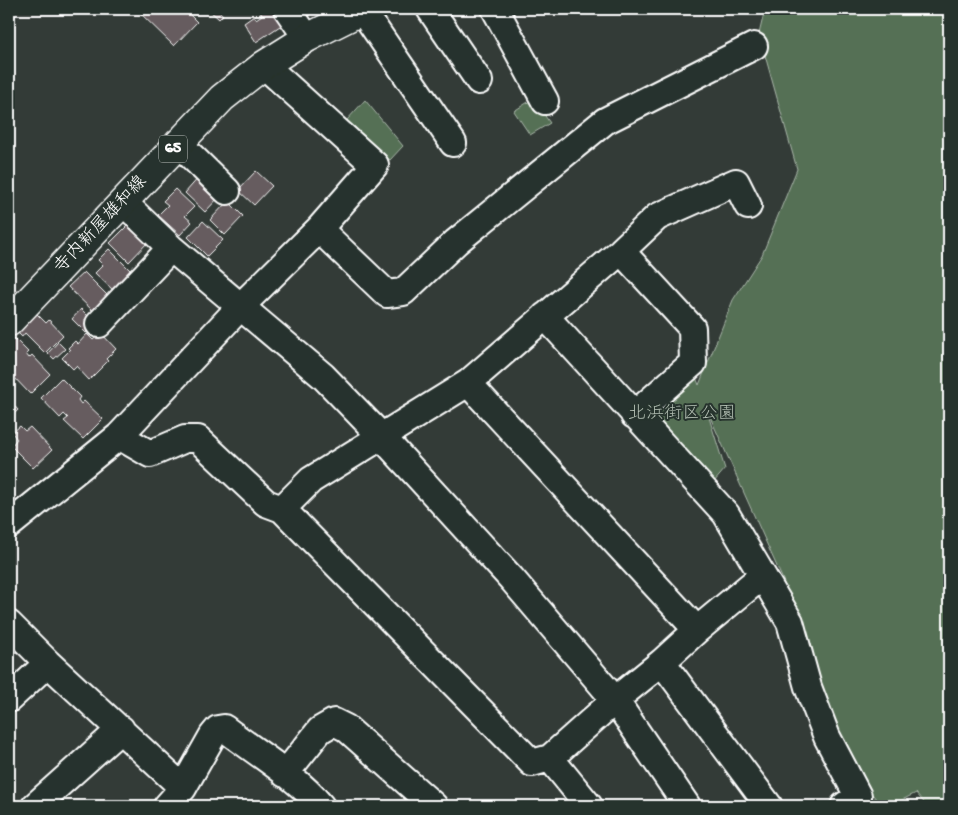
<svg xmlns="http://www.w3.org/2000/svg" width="958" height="815" font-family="'Gochi Hand','Klee One',sans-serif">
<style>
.green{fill:#556f55;stroke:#aab7aa}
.building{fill:#665b5e;stroke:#fff}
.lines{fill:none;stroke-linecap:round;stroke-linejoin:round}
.minor-casing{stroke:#fff;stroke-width:30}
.major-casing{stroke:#fff;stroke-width:31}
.minor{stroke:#26332d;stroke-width:26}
.major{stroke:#26332d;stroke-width:28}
.labels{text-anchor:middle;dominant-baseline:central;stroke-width:4;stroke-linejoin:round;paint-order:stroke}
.shield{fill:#26332d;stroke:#bec2c0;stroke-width:1}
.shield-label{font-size:16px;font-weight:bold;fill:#fff}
.street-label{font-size:18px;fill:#fff;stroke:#26332d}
.park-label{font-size:18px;fill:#b2beb2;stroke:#26332d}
</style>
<rect width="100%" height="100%" fill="#333b37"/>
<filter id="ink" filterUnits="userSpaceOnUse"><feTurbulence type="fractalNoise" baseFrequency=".02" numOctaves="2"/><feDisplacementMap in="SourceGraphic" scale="10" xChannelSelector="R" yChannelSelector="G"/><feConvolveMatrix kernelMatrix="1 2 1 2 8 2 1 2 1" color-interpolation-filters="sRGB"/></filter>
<g filter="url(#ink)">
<path class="green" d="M765,9H949V806H927L916,793L890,806H882L848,765L815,694L783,580L706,408L725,469L714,482L649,411L695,375L699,385L733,300L762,255L797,169L759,34Z
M533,99L550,123L530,135L514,111Z
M365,100L403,146L390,160L347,120Z"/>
<path class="building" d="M136,9H184L197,22L174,46Z
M208,9H216L223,15L219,19Z
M258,9H273L283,24L256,42L244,23L254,16L256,19L262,15Z
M256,171L272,186L254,205L238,190Z
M200,176L220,196L205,212L185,193Z
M175,189L194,207L185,216L192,222L180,235L158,215L168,205L163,201Z
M228,201L243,216L225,235L210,220Z
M203,221L223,240L207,256L188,237Z
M130,223L149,241L129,262L110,243Z
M109,249L133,273L114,291L95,273L103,265L98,260Z
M84,272L108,296L93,311L68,287Z
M32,309L46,323L49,320L63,335L45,353L25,333L22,337L13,328Z
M81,309L95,323L86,333L72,319Z
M9,333L28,352L26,354L29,358L32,355L50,374L30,394L12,375L15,372L12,368L9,371Z
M101,333L116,349L106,359L108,361L89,380L76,366L73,369L62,358L70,350L68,348L75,341L78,344L87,334L93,340Z
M58,342L65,349L54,359L48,353Z
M61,378L80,397L78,400L81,404L84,401L103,419L83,439L64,421L68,418L64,414L60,418L41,398Z
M9,400L18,410L9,419Z
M20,426L25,431L30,427L52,450L33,468L11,446L17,439L12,433Z"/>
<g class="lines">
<g class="minor-casing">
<path id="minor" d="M287,9L307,38
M430,9L479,81
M495,9L545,101
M362,10L453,143
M178,143L227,191
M123,202L171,248L323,376L382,437L511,578L615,700L687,806
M319,229L387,294L403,292L456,242L605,121L754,46
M621,251L692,328L693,363L634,415
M545,316L726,514L790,622L808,687L827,737L858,796L844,806
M99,324L171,248
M468,383L697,630
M119,436L150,454L185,439H198L266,503L282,509
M9,525L119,436L240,307L319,229L375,165L264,65
M9,624L48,663L183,788L167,806
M662,662L769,806
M9,699L48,663
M550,758L532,763L282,509L311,480L468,383L621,251L657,217L736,182L748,206
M285,774L320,730L334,722L346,728L434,806
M183,788L213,735L218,729L224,728C255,752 296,776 321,806
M35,806L121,729
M589,806L550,758L615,700L662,662L697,630L762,576"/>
</g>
<g class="major-casing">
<path id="major" d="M9,322L222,98L264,65L307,38L365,9"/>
</g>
<use href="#minor" class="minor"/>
<use href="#major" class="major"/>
</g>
</g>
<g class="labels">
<rect class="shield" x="159" y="135.5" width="28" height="27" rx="4"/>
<g class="shield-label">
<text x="173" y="149">65</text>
</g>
<g class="street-label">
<text transform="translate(101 225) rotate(-47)">寺内新屋雄和線</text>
</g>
<g class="park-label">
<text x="682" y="414">北浜街区公園</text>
</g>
</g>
<rect width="958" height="815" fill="none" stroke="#26332d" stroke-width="30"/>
<rect x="15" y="15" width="928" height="785" fill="none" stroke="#fff" stroke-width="2" filter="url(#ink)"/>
</svg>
